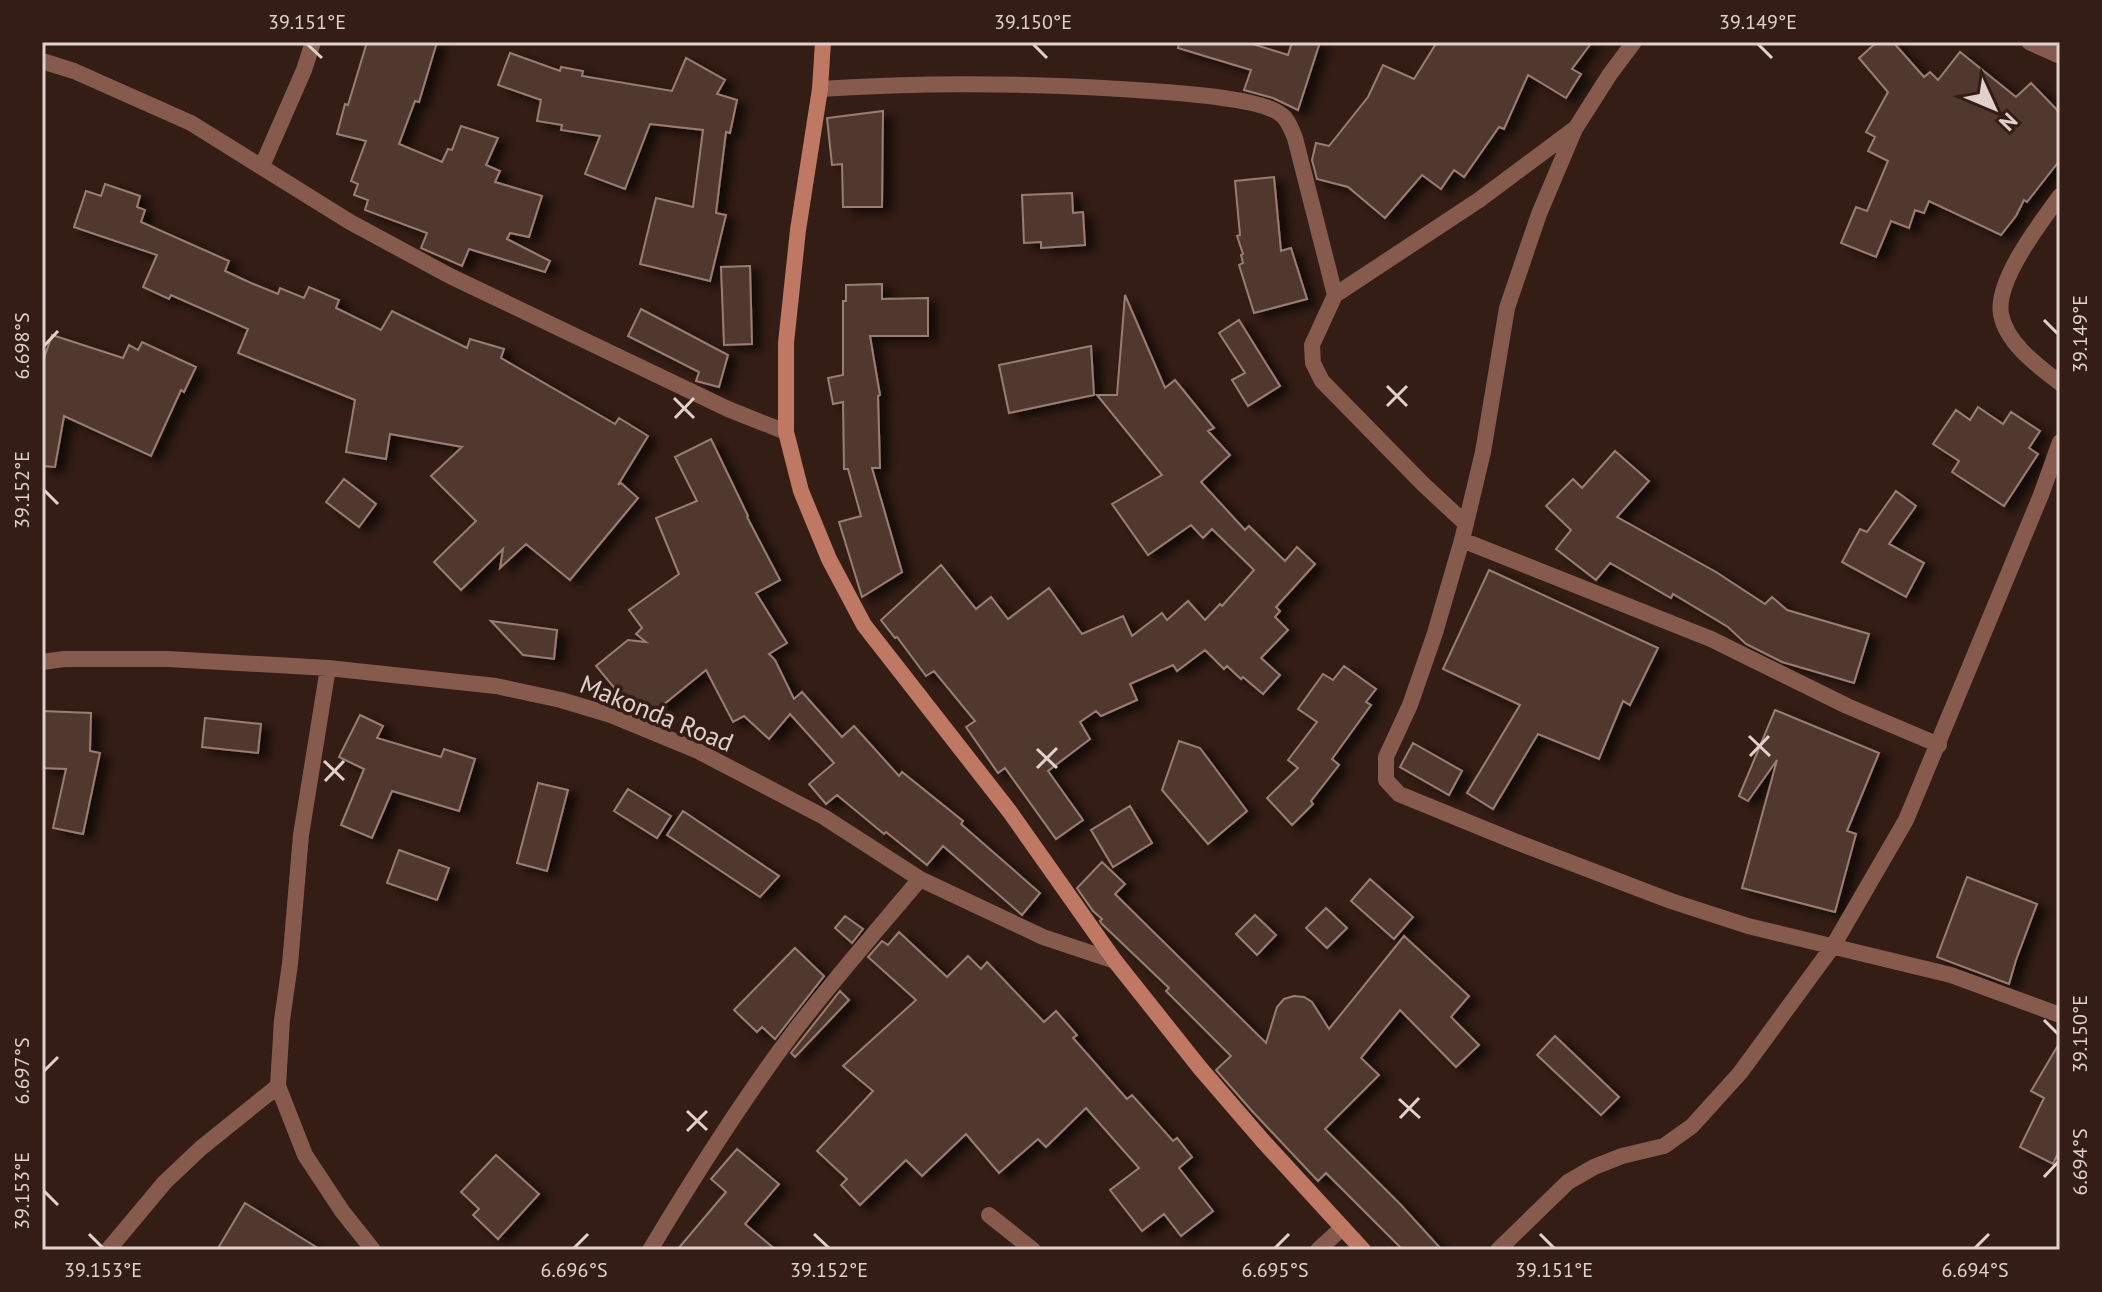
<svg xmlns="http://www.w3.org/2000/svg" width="2102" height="1292" font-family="'PT Sans',sans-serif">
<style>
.building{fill:#51382f;stroke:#997d73;stroke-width:2;filter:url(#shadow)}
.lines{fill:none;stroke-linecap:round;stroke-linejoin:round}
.street{stroke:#865a4d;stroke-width:16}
.secondary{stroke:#bf7863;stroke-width:16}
.ticks{fill:none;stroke:#e1d1cc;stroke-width:3}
.labels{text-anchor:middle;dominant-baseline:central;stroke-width:7;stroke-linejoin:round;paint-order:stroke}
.street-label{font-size:26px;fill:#e1d1cc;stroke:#331d15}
.neatline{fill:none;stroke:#e1d1cc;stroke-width:3}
.ticks-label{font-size:20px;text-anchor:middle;fill:#e1d1cc}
</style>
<defs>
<filter id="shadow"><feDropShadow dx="9" dy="5" stdDeviation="4" flood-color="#0009"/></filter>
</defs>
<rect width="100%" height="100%" fill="#331d15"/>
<path class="building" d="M367,42H437L419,102L415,101L399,144L442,162L448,149L452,150L461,126L498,138L486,165L500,171L495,182L542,196L529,237L510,233L507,239L550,261L545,272L469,249L462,266L421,248L427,233L365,210L368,200L354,195L358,184L351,181L366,141L337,134L345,104L348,105Z
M1179,42H1246L1288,55L1292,42H1320L1298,110L1273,98L1244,90L1251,70L1178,48Z
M1437,42H1592L1572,69L1581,74L1566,98L1528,75L1504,129L1499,127L1464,177L1454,170L1441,189L1422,175L1385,218L1348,187L1317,179L1312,160L1316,143L1329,146L1368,97L1383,65L1414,79Z
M1877,42H1893L1924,77L1930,72L1938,80L1960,52L2016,97L2031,83L2060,113V160L2027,202L2024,200L2016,216L2001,235L1929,201L1924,213L1915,210L1909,228L1891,221L1876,257L1841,243L1856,207L1867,211L1888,161L1868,151L1875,137L1866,132L1888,92L1859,58Z
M510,53L560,71L561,67L583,71L582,76L672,91L686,58L725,80L717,94L737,100L730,133L726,132L716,213L726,215L710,281L640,264L656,198L693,207L703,130L650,124L625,189L585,174L600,136L561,130L562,125L537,121L541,100L498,85Z
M883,111L882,207H843L842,164L832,165L827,118Z
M1274,177L1281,251L1291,248L1307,299L1254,313L1239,265L1243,263L1241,255L1243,254L1237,236L1240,235L1235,181Z
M105,184L140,196L137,207L145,210L141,222L229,261L225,271L251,283L278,294L280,288L304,298L309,287L339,300L336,308L381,330L392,311L467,348L470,339L504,349L501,358L615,424L619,418L648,436L618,485L621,483L638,498L570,580L526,544L500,568L503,549L461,590L434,562L476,521L431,476L462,447L390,434L386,459L346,452L355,400L238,353L248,329L171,295L169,299L143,287L157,255L74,227L86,191L101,196Z
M1072,193L1073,213L1083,212L1085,245L1041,248V242L1024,243L1022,195Z
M750,266L752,344L724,345L721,267Z
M882,284V299L928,298V336H870L880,395L878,396L880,468H872L902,572L862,597L839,522L861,516L848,469H844L843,402L833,404L828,378L843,375V301H846V285Z
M1125,295L1165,388L1175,380L1214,428L1208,431L1230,455L1201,482L1245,530L1249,526L1285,561L1297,547L1315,564L1276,607L1280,611L1275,617L1288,630L1261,658L1280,675L1263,694L1243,677L1241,679L1227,666L1224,669L1205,650L1177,671L1173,665L1130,684L1137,700L1101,716L1096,711L1080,722L1090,739L1048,771L1083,820L1056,839L1005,768L998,773L966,727L975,721L934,671L926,676L897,637L895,638L881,620L941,565L976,609L991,597L1008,619L1049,588L1082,634L1123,616L1132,636L1162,613L1167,620L1188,601L1205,620L1220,604L1222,606L1254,570L1212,529L1203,538L1191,525L1148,555L1112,504L1162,475L1097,395H1117Z
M641,309L728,355L719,387L696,381L699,372L628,336Z
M1239,320L1280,386L1248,406L1232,380L1245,373L1219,333Z
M52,335L123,358L129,345L138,350L142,342L196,367L184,392L181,390L151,456L64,416L55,467L42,466V364Z
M1091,346L1094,395L1009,413L999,365Z
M1978,407L2003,424L2011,412L2040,431L2029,448L2038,454L2004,506L1952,472L1959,461L1933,444L1956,410L1970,420Z
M711,439L748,516L747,517L780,580L756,593L787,643L769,654L775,660L794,699L802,692L842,737L854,726L899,776L902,772L963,821L961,824L1040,893L1022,915L943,846L927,865L886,832L884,834L837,795L826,804L809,784L834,763L790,714L769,739L744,716L733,722L706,670L647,718L636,714L596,666L628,640L646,642L636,634L642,628L629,610L679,574L656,518L697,501L675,457Z
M1615,451L1649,481L1617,517L1716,572L1765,604L1772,597L1787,610L1869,634L1854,683L1782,662L1746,644L1728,627L1673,594L1671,598L1610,563L1596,580L1556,549L1571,530L1546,506L1573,479L1582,488Z
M344,479L376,504L359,527L326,502Z
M1896,491L1916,506L1889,544L1924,563L1906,597L1842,562L1860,529L1867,532Z
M1489,570L1658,648L1630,705L1623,701L1599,759L1538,734L1493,809L1467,793L1520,705L1443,669Z
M491,621L557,630L554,659L523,655Z
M1344,666L1376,689L1366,702L1371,705L1332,759L1339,765L1311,801L1313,804L1292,825L1267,798L1298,768L1288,760L1317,722L1298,709L1323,674L1333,680Z
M1775,710L1879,753L1847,831L1856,834L1835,912L1742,888L1777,760L1748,801L1739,796Z
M42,711L91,713L90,751L100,753L83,834L53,828L66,769L42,768Z
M360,715L383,726L377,738L441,757L444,749L475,759L459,811L392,791L372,838L341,825L364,769L339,757Z
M205,718L261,724L258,753L202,747Z
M1179,741L1200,748L1247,811L1208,844L1162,790Z
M1413,743L1462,771L1449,795L1400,767Z
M538,783L568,790L547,871L517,863Z
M628,789L671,816L657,838L614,811Z
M1130,806L1152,843L1113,867L1091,830Z
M683,811L779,876L760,897L667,835Z
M399,850L449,868L437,900L387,883Z
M1102,862L1125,884L1115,894L1266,1043L1277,1007L1284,999L1294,996L1304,997L1312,1002L1329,1029L1404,936L1469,996L1451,1017L1479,1045L1456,1067L1400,1010L1361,1058L1379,1075L1325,1129L1401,1205L1442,1250H1403L1326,1173L1318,1181L1252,1111L1216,1070L1231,1056L1166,991L1169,988L1102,924L1100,921L1102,919L1093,911L1077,888Z
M1967,877L2037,904L2016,960L2009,984L1937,957Z
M1370,879L1413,917L1394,939L1351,901Z
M1326,908L1347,928L1327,948L1306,928Z
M1255,915L1276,935L1257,955L1236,934Z
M845,916L863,929L852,943L835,928Z
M899,932L947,977L968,956L981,969L987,962L1044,1022L1056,1011L1077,1035L1073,1038L1127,1099L1132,1095L1173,1141L1177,1138L1192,1157L1179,1168L1213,1211L1181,1236L1164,1214L1142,1231L1110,1190L1139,1168L1086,1108L1046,1147L1038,1139L999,1173L966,1134L922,1176L906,1160L860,1205L841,1185L847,1179L817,1151L873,1091L843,1066L916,1000L868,957L882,941L888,945Z
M795,948L824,976L775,1039L762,1027L757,1032L734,1010Z
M840,991L849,1000L795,1057L791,1053Z
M1555,1036L1619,1097L1601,1115L1537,1055Z
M2060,1042V1149L2053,1164L2020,1147L2044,1098L2031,1091Z
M737,1149L779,1184L745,1224L776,1250H677L726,1192L711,1179Z
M496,1155L539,1194L498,1239L473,1215L479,1209L461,1192Z
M245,1203L321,1250H217Z"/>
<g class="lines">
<path class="street" d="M1634,42L1610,74L1575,129L1539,214L1507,308L1483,452L1462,540L1435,633L1410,705L1386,757V780L1399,794L1514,841L1671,901L1748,926L1951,975L2060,1015
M2029,42L2060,56
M42,61L74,71L191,123L350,222L450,276L728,409L786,432
M820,89C938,81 1048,83 1166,92C1191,94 1259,99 1279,113C1288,118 1291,129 1295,138L1335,295
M262,166L304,70L313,42
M2060,196C2041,222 1995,281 2001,314C2006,343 2038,366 2060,383
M1466,524L1423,484L1322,381L1313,363L1312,345L1335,295L1479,200L1573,130
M1462,540L1711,639L1847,706L1939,745
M42,662L64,659H168L328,668L496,686L561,700L611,715L696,750L824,817L920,879L1043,937L1115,961
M328,668L301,835L290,964L282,1020L278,1086L305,1155L342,1211L373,1250
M989,1215L1033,1250
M108,1250L165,1182L201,1148L278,1086
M650,1250C695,1175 742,1100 795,1030C835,978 878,929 920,879
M1318,1250L1342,1228
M1498,1250L1568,1182L1594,1167L1622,1156L1664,1146L1692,1126L1740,1073L1833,946L1906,820L2041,495L2060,442"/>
<path class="secondary" d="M823,42L820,89L798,230L786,343V432L801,491L829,559L864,625L1010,812L1115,961L1200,1068L1263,1141L1363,1250"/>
</g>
<path class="ticks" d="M307,44L322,58M1033,44L1047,58M1758,44L1772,58M2044,320L2058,334M44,346L58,331M1387,386L1407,406M674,398L694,418M1387,406L1407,386M675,418L694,398M44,490L58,504M1749,736L1770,756M1037,749L1057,768M1750,756L1769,736M324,761L344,780M1037,768L1057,748M325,781L344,761M2044,1020L2058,1034M44,1071L58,1057M1399,1099L1420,1118M687,1111L707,1130M1400,1118L1419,1098M687,1131L707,1111M2044,1177L2058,1162M44,1191L58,1205M89,1234L103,1248M814,1234L829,1248M1540,1234L1554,1248M574,1248L588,1234M1275,1248L1289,1234M1975,1248L1989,1234"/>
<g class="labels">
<g class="street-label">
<text transform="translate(657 713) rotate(22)">Makonda Road</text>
</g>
</g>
<rect width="2102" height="1292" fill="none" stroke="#331d15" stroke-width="88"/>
<g transform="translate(1994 108) rotate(134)" stroke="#331d15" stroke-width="6" paint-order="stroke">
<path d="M0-6L14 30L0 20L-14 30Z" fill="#e1d1cc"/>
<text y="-12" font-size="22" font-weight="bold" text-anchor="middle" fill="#e1d1cc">N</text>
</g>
<rect x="44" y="44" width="2014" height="1204" class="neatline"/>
<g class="ticks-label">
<text x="307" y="29">39.151°E</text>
<text x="1033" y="29">39.150°E</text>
<text x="1758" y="29">39.149°E</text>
<text transform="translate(2080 334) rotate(-90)" y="7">39.149°E</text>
<text transform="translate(22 346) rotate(-90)" y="7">6.698°S</text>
<text transform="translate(22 490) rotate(-90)" y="7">39.152°E</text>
<text transform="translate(2080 1034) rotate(-90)" y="7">39.150°E</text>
<text transform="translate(22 1071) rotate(-90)" y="7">6.697°S</text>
<text transform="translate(2080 1162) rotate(-90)" y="7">6.694°S</text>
<text transform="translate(22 1191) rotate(-90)" y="7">39.153°E</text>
<text x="103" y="1277">39.153°E</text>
<text x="574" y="1277">6.696°S</text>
<text x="829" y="1277">39.152°E</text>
<text x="1275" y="1277">6.695°S</text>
<text x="1554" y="1277">39.151°E</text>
<text x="1975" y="1277">6.694°S</text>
</g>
</svg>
